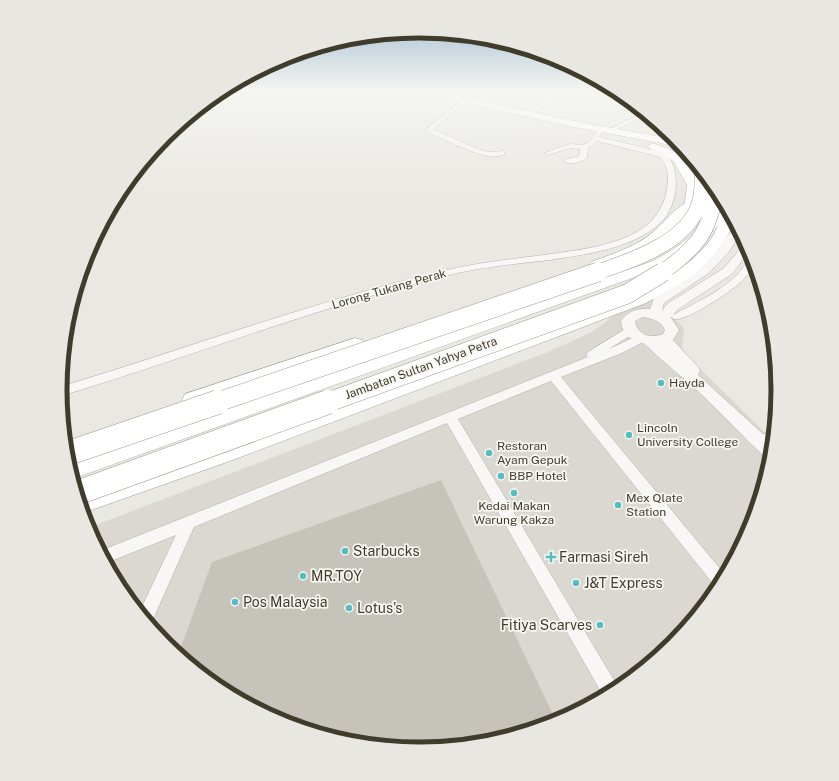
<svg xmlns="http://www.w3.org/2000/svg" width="839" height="781" font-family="'Public Sans',sans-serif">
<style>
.built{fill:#dbd8d1}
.building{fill:#c5c3ba}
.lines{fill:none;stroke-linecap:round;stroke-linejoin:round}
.minor-casing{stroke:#b3b1a8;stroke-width:1}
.tertiary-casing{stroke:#b3b1a8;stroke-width:1}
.secondary-casing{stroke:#b3b1a8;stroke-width:1}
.trunk-casing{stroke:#9e9a8b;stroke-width:1}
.minor{fill:#f8f7f5;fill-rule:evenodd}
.tertiary{fill:#f8f7f5;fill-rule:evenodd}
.secondary{fill:#fff;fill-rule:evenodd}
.trunk{fill:#fff;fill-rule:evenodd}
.trunk-bridge-far2-casing{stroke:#9e9a8b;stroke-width:16;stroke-linecap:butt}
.trunk-bridge-far1-casing{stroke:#9e9a8b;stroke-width:20;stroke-linecap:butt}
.trunk-bridge-casing{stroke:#9e9a8b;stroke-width:25;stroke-linecap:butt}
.trunk-bridge-far2{stroke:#fff;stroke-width:15}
.trunk-bridge-far1{stroke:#fff;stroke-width:19}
.trunk-bridge{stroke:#fff;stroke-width:24}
.poi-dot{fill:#54bdc2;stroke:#f7f6f2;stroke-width:1.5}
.labels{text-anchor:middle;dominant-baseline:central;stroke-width:3.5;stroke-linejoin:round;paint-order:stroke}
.street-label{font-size:12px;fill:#403c2c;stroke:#f7f6f2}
.poi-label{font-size:12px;fill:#403c2c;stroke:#f7f6f2;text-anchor:start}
.near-poi-label{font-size:14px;fill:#403c2c;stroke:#f7f6f2;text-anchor:start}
.rim{fill:none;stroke:#403c2c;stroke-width:5}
</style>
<rect width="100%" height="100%" fill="#e9e8e2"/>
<path class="built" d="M649,298L673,317L683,327L684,332L682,347L688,357L774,441L772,461L752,528L718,590L674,645L619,690L557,723L489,743L419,750L349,743L282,723L220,689L165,645L120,590L88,528L548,352L592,332L617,313Z"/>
<path class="building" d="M441,480L557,723L489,743L419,750L349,743L282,723L220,689L178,655L212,562Z"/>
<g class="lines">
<g class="minor-casing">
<path id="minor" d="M541,91H548L543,95L551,98L553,101L531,115H527V113L547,100L535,96Z
M593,91C608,91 626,97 637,106H633Z
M465,98L467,99V101L433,129L480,150L489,152L504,151V155C498,156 493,157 488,156C478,155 431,136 426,129Z
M644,112L647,115L613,131L608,130Z
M599,130L602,132L599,137L666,153C681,171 678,201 664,219C658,226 649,232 642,236C614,251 581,255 550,260C515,264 479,267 445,276C315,308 189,357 61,396L60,387C187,348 313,302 442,271C492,259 544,257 595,247C629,238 660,228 667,189C669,177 668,166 660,157L597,141L594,144L588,148L587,158C581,162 570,166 563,161C568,157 575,159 580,155V149L570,148L548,155L544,153L570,144L583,145L589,142L597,131Z
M753,258L755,265C751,271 746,277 741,282C731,291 685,323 673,319L672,317L673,315C695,303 718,293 736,276C741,271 747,261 753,258Z
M630,326L634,327L635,330L634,333L609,349L641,334L645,335L646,338L645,341L622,353L561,377L726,576L718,590L551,381L458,419L618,687L619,690L604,697L447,423L194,527L150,626L139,613L176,535L106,563L100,551L588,357L586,355L588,352Z
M775,430L774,441L760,447L755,446L753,442L755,438Z"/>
</g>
<g class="tertiary-casing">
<path id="tertiary" d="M737,225L741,233L728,253L709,273L664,303L662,311L667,304L724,268L746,242L750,250L732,274L677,310L671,318L679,330L673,340L698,367L700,371L698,375L774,444L772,461L767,459C744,437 722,414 699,392C682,376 664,363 648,347C637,336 624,344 621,321C628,311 638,308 650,309L654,298L693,273L707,262L719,249L734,226ZM642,317C652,318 661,321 665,330L663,334C651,339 637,335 635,321Z"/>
</g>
<g class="secondary-casing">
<path id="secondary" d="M430,91H445L467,98L574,121L677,140L682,147L574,127L465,103Z
M653,143L678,153L690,168L691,163L693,160L701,169L694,226L693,229H683L682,226L687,185L674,162L665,155L649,148L648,146Z
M723,204H725L730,212C711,236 690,253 663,267L72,479L68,463L653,261C681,246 703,229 723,204Z"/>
</g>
<g class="trunk-casing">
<path id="trunk" d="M690,202L695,203L697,206L695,209C688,215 681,221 674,227C671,231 668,235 664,239C651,250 607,272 591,268L589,265L591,262C612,254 635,247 652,233C665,223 674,206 690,202Z
M727,207L734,220C722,261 681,284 646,303L230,461L83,513L77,493L93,489L214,447L634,295C660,282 699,261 714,234C718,227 720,219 722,211L724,208Z
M355,338L362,340L365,345L362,350L193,408L185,406L182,400L185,394Z"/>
</g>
<use href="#minor" class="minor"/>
<use href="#tertiary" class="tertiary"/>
<use href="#secondary" class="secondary"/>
<use href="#trunk" class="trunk"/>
<g class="trunk-bridge-far2-casing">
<path id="trunk-bridge-far2" d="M595,273C630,261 687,243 699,204C703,194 702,182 702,171
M661,273C696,249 711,231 716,188"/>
</g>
<g class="trunk-bridge-far1-casing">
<path id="trunk-bridge-far1" d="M215,403L598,272
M326,403L627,294L663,272"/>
</g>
<g class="trunk-bridge-casing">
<path id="trunk-bridge" d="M66,454L218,402
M77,493L328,402"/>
</g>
<use href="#trunk-bridge-far2" class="trunk-bridge-far2"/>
<use href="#trunk-bridge-far1" class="trunk-bridge-far1"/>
<use href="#trunk-bridge" class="trunk-bridge"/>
</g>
<linearGradient id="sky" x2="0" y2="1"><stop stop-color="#9ab7cc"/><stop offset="0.45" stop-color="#f5f5f2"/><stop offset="1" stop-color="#f5f5f2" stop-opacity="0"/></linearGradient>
<rect width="839" height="201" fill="url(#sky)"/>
<g class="poi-dot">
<circle cx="661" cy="383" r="4"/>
<circle cx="629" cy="435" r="4"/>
<circle cx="489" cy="453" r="4"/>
<circle cx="501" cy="476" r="4"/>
<circle cx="514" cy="493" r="4"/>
<circle cx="618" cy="505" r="4"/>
<circle cx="345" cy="551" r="4"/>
<path d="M549 551h4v4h4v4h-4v4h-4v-4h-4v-4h4z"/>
<circle cx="303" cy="576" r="4"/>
<circle cx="576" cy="583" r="4"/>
<circle cx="235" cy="602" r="4"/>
<circle cx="349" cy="608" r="4"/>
<circle cx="600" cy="625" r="4"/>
</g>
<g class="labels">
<g class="street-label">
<text transform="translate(389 289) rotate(-16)">Lorong Tukang Perak</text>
<text transform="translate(421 368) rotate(-20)">Jambatan Sultan Yahya Petra</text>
</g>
<g class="poi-label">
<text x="669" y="383">Hayda</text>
<text x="637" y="428">Lincoln<tspan x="637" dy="14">University College</tspan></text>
<text x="497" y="446">Restoran<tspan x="497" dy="14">Ayam Gepuk</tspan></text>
<text x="509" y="476">BBP Hotel</text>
<text x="626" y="498">Mex Qlate<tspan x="626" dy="14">Station</tspan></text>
<text x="514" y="506" text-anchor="middle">Kedai Makan<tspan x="514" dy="14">Warung Kakza</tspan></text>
</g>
<g class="near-poi-label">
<text x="353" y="551">Starbucks</text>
<text x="559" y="557">Farmasi Sireh</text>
<text x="311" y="576">MR.TOY</text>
<text x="584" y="583">J&amp;T Express</text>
<text x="243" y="602">Pos Malaysia</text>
<text x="357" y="608">Lotus's</text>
<text x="592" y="625" text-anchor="end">Fitiya Scarves</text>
</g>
</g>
<path d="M0 0H839V781H0ZM67 390a352 352 0 1 1 704 0a352 352 0 1 1-704 0Z" fill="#e8e7e2" fill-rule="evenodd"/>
<path class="rim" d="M67 390a352 352 0 1 1 704 0a352 352 0 1 1-704 0Z"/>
</svg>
